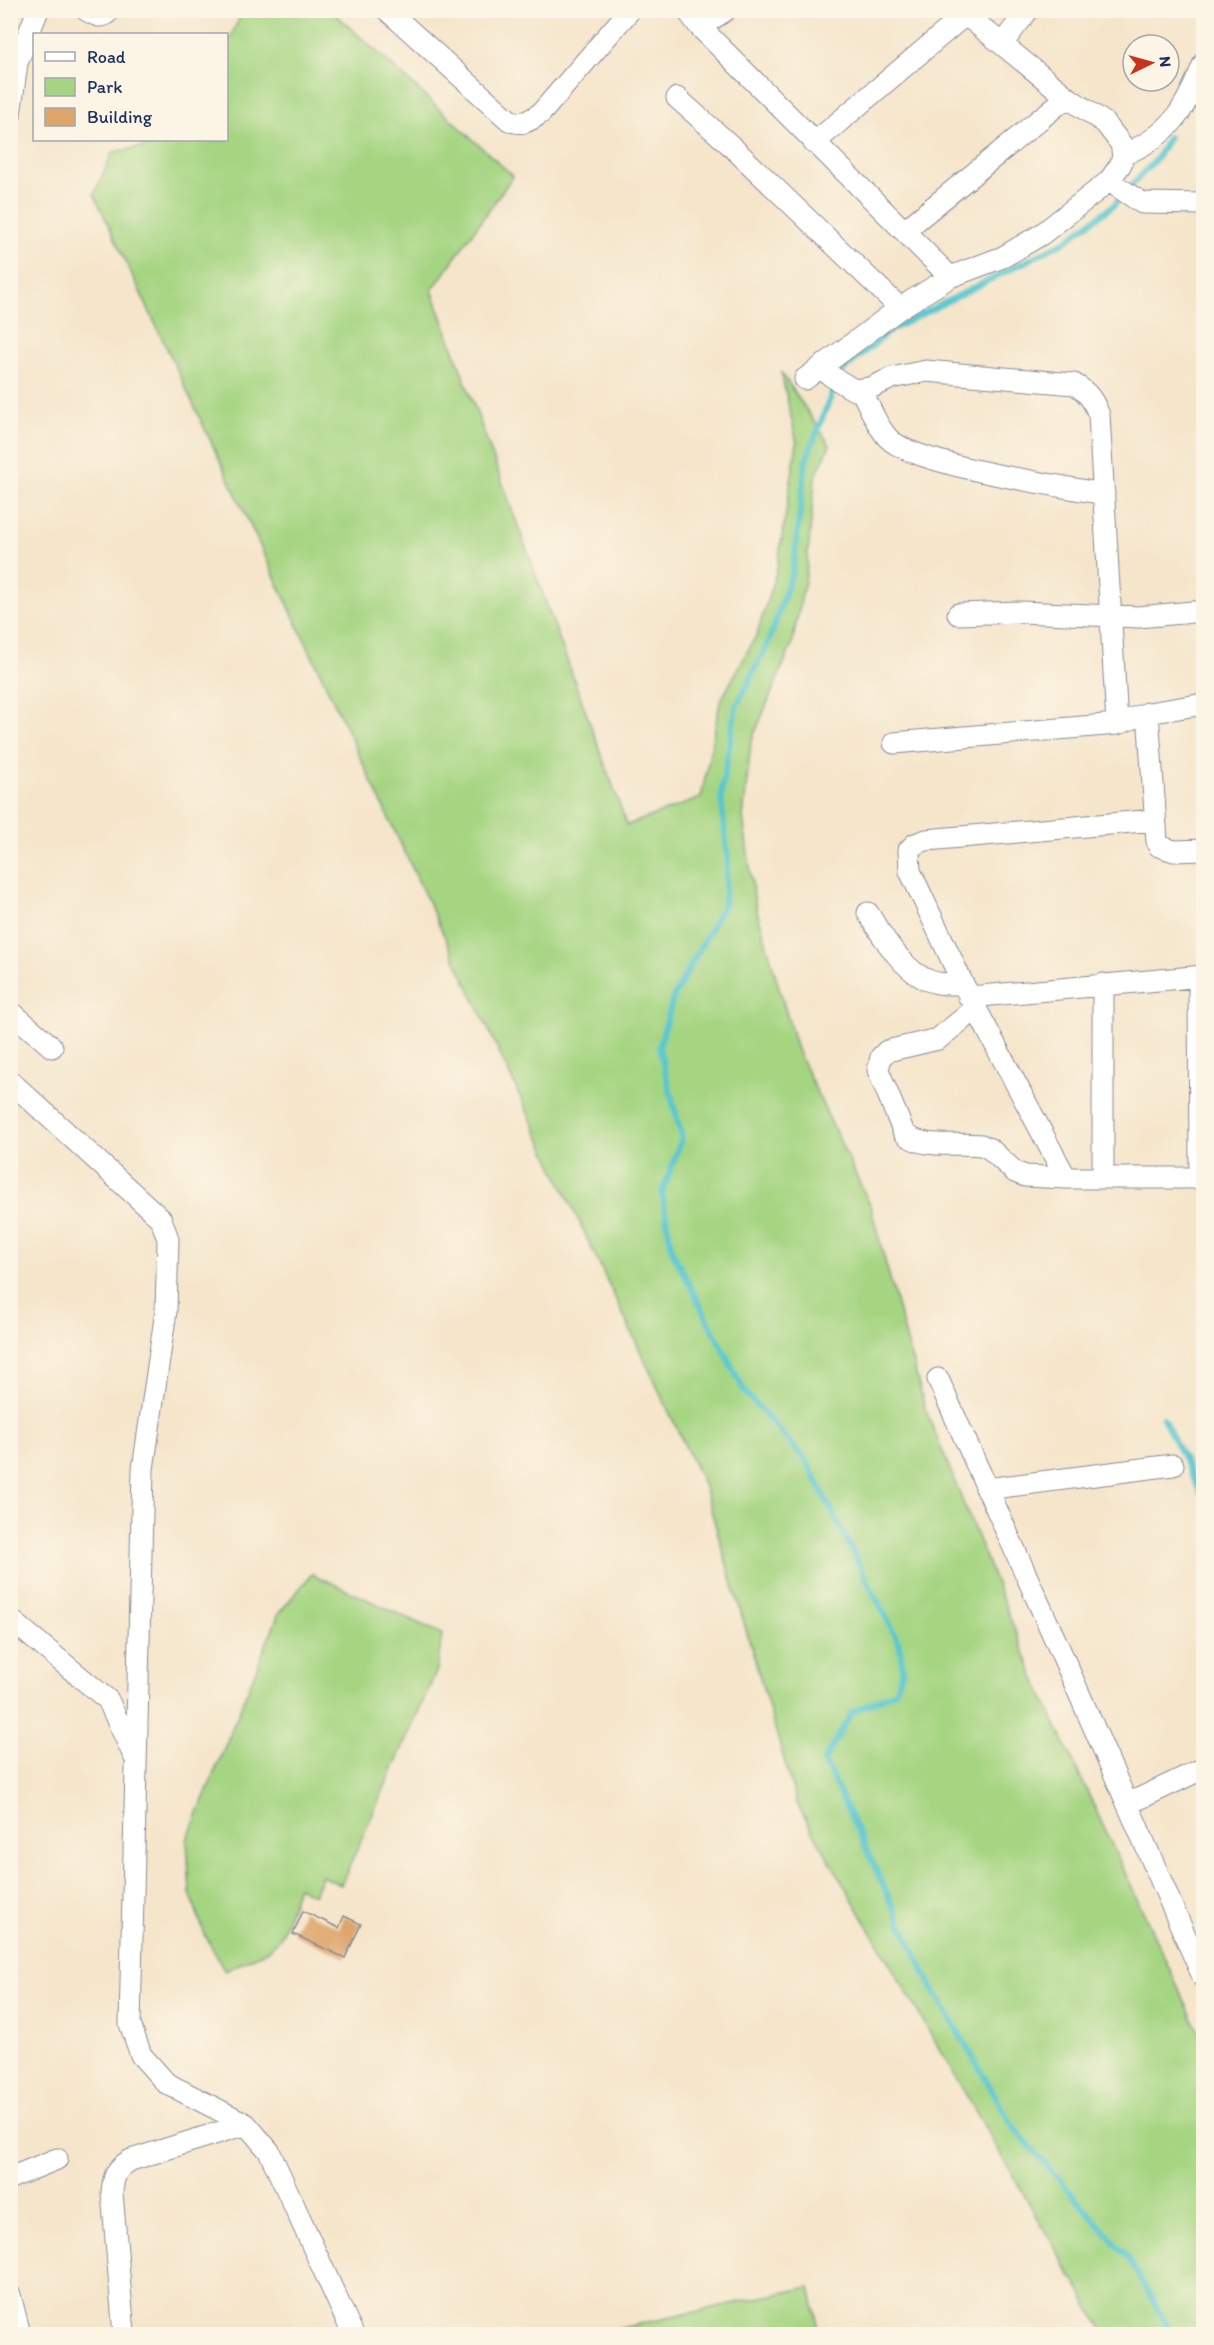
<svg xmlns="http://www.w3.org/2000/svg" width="1214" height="2345" font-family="Itim,sans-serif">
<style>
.green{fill:#a6d582;stroke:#608270;stroke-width:1.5}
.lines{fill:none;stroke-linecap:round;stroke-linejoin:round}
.stream{stroke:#58c6ce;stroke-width:6}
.building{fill:#dea66c}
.minor-casing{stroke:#888a94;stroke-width:23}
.minor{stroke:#fff;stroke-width:21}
</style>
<rect width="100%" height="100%" fill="#fcf5e5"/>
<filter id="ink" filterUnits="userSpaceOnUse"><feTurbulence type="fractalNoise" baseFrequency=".0167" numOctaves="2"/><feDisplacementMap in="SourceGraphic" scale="12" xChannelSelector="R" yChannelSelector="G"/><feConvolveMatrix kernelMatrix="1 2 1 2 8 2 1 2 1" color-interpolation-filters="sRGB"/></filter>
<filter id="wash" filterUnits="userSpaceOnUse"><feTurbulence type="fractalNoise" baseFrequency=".008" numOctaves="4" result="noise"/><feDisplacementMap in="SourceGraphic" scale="24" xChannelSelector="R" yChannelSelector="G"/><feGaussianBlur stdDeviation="1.35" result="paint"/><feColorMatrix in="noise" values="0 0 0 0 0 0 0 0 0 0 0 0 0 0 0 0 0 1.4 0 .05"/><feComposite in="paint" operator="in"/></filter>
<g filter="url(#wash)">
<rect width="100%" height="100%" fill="#f5e5ca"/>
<path class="green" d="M243,10L332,11L513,176L432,290L627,825L701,798L720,702L757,634L777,569L797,443L781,372L830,445L815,478L806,575L792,644L751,742L743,817L755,904L797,1050L870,1205L925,1408L1034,1677L1203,2041V2334H1105L797,1804L704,1486L94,194L113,152L181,140H226L227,45Z
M312,1574L442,1634L437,1670L341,1885L322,1876L314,1895L298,1887L280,1938L266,1951L225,1971L205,1935L190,1893L187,1840L279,1613Z
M810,2287L820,2334H594L809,2287Z"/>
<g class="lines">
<path class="stream" d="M1169,137L1157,158L1114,205L1064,242L891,330L840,373L806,460L793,570L769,641L736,707L721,794L728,861L724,904L674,996L659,1047L682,1138L662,1193L672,1251L745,1392L807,1462L899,1643L903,1669L895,1692L852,1712L824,1760L928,1980L1014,2128L1129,2259L1172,2334
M1163,1418L1204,1499"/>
</g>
<g id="blocks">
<path class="building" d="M303,1911L339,1928L344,1916L361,1924L345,1958L293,1934Z"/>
</g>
</g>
<g filter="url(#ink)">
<use href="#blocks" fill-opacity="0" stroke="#888a94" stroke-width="1.5"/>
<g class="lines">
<g class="minor-casing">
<path id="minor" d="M86,10C96,16 102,20 110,10
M387,10L509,120C523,126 529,121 541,113L630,10
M687,10L700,27L950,277
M700,27L726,10
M1002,44L1028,10
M677,98L728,143L900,308
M10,115L17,63L38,10
M814,143L965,15
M1123,155C1172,134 1184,111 1204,63
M1109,181L1142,203L1204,204
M904,231L1067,97
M821,367L831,376L854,390L870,388L892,378L926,371L1074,384C1088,392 1093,400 1099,415L1117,724
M805,379L900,308L950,277L1003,257L1042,234L1109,181L1121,164L1123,155L1121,144L1105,123L1067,97L960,10
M861,390C869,405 876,425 888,438C913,465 1061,486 1104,494
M958,614L1020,612L1138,617L1204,611
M1148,713L1157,841L1159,846L1174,851L1204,850
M894,743L1117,724L1148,713L1204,704
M868,913C881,935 904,972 930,981C941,985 951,984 963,984
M1199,977L1200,1178
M1103,984V1178
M969,997L1204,976
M975,1009L938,1039L887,1051L881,1057L878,1070L904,1133C922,1150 957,1142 981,1145L990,1149L1015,1172L1025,1176L1066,1178H1204
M10,1011L52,1047
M10,1081L161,1219L168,1239L166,1311L143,1469L130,2024L141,2055L166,2083L246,2124
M1066,1178L963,984L910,871L909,850L915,844L926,840L1155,820
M938,1379L1067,1666L1204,1979
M986,1489L1173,1465
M10,1619L108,1700L134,1756
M1128,1804L1204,1768
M10,2178L57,2159
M10,2295L20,2334
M124,2334L112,2193C113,2177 116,2168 131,2160L246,2124L269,2151L353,2334"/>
</g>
<use href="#minor" class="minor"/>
</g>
</g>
<rect width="1214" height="2345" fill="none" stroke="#fcf5e5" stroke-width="36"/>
<rect x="33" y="33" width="195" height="108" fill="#fcf5e5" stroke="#a2a6af" stroke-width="1.5"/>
<rect x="45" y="52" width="30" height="9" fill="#ffffff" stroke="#a2a6af" stroke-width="1.5"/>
<text x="87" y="63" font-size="18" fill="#1b2f5e">Road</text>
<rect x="45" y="78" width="30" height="18" fill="#a6d582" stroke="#a2a6af" stroke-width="1.5"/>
<text x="87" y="93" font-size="18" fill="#1b2f5e">Park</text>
<rect x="45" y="108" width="30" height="18" fill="#dea66c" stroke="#a2a6af" stroke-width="1.5"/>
<text x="87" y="123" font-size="18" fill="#1b2f5e">Building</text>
<g transform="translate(1151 63) rotate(85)"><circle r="28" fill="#fcf5e5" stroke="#a2a6af" stroke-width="1.5"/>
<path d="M0-4.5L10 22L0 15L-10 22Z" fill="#c8321e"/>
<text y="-9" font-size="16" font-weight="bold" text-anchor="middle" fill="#1b2f5e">N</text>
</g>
</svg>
